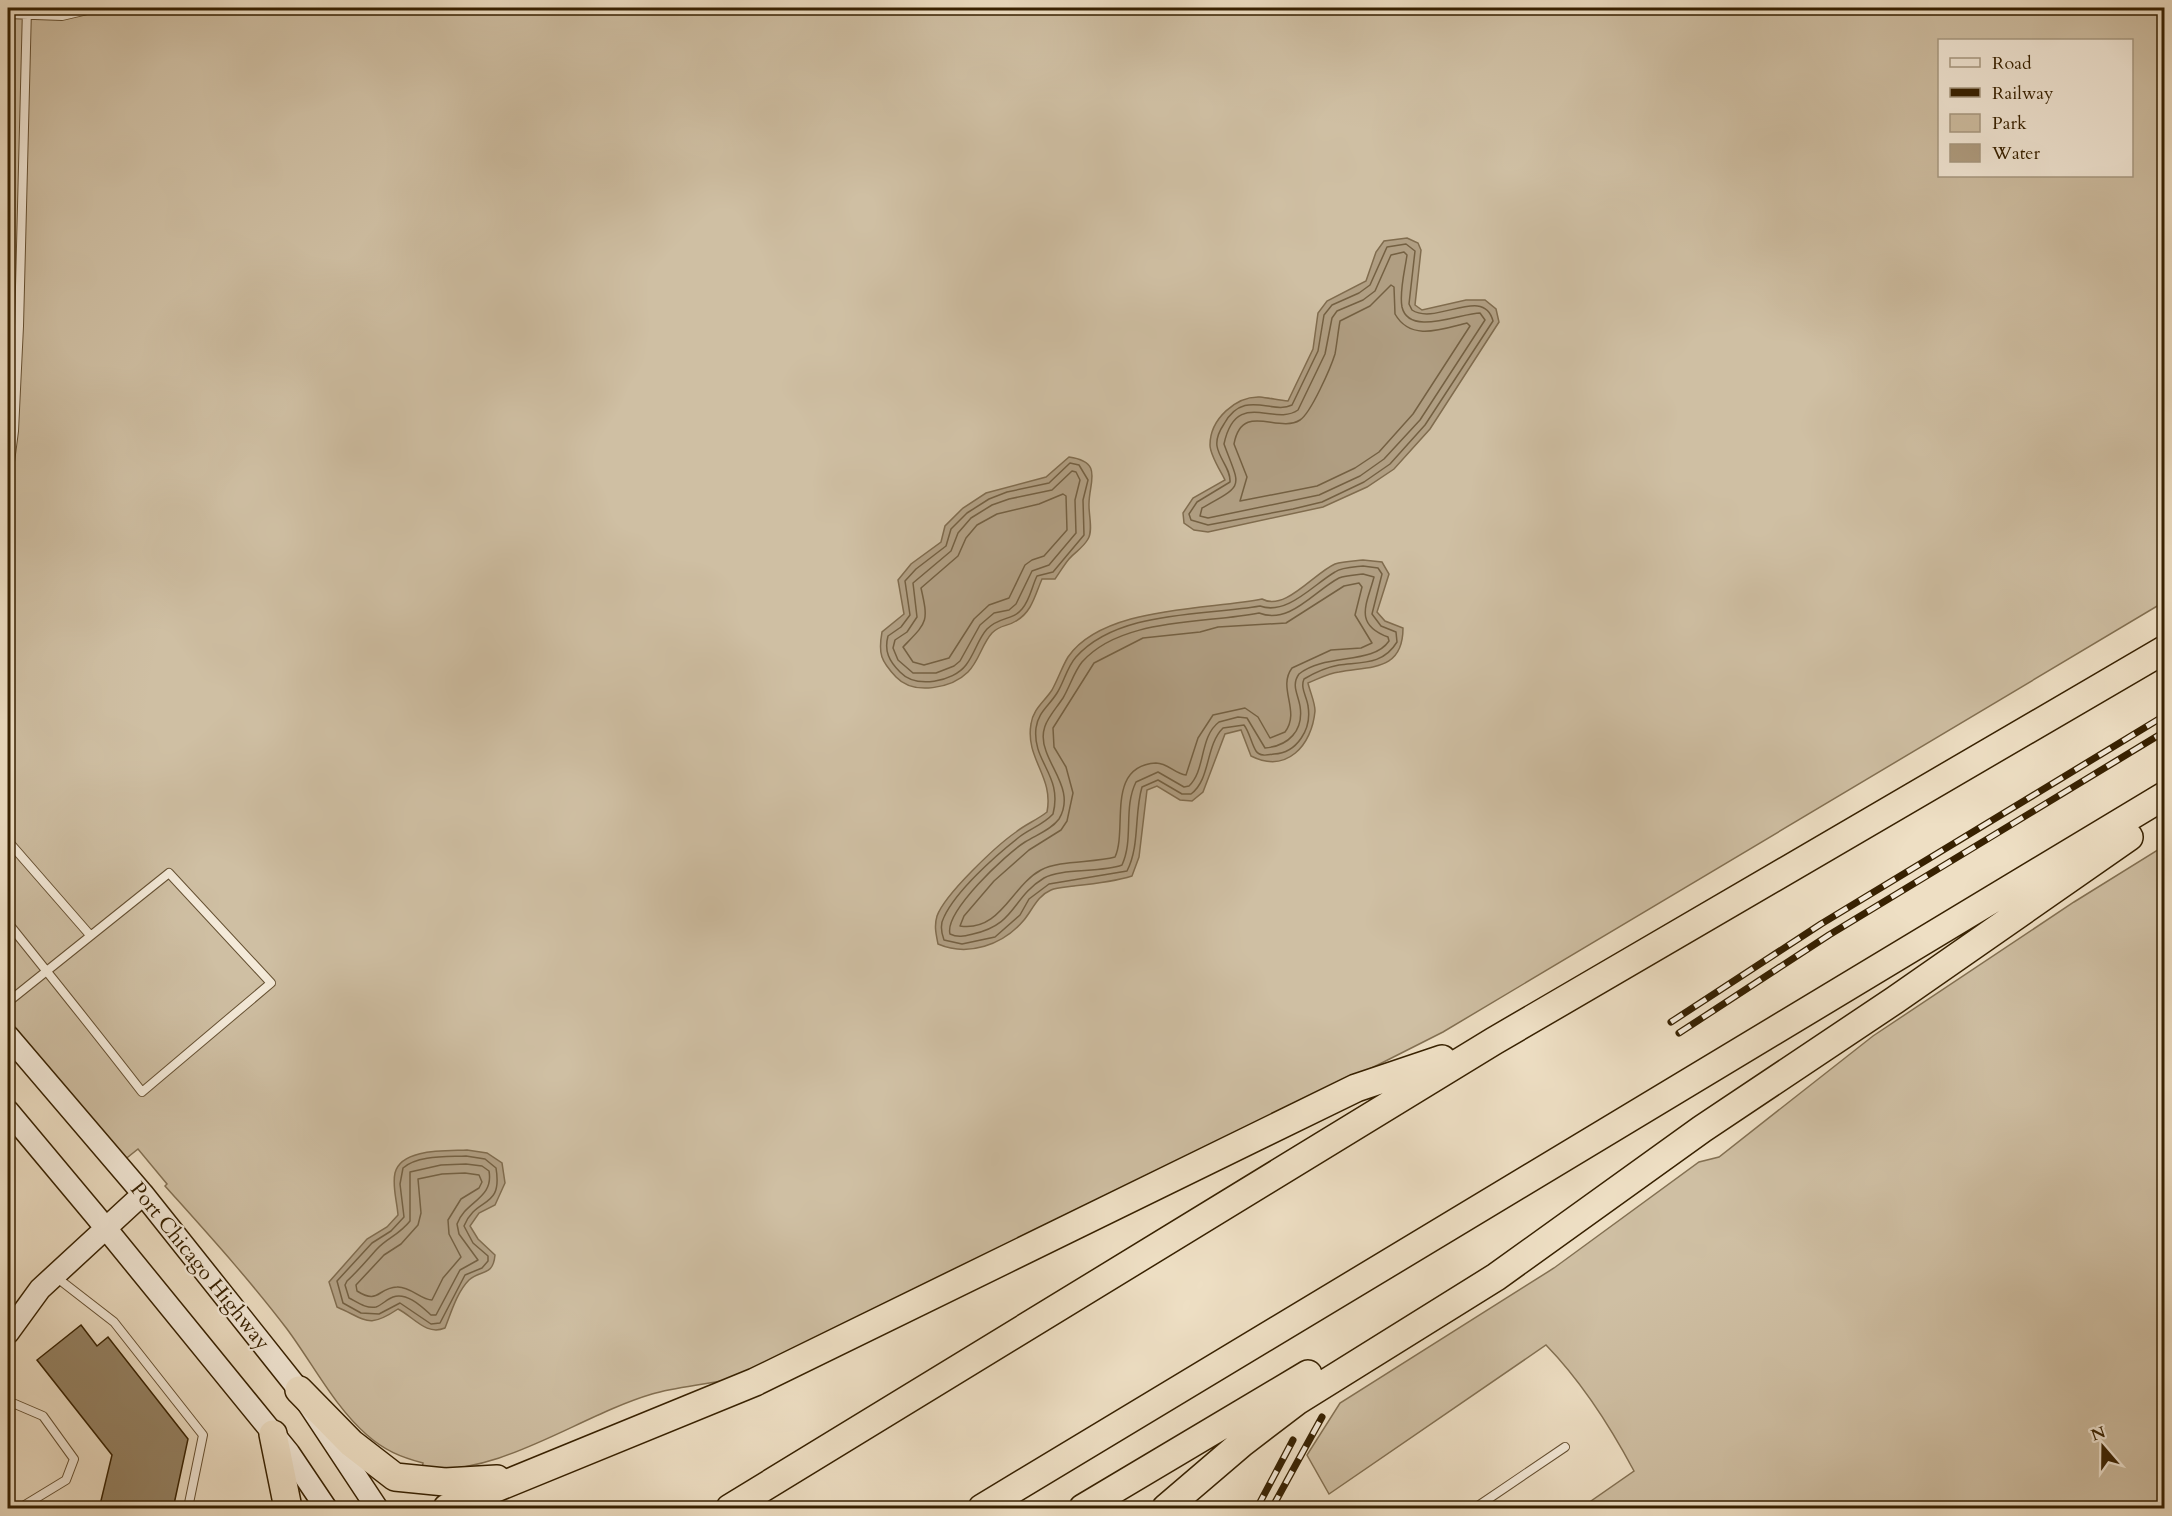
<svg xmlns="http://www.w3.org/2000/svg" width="2172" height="1516" font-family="Cardo,serif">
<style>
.green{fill:#cfbfa3;stroke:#837052;stroke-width:1.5;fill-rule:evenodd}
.water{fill:#b09e82;stroke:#806c4e;stroke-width:1.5}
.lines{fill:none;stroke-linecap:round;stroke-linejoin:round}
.shore{stroke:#746042;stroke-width:1.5}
.building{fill:#968466;stroke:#372101;stroke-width:1.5}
.lane-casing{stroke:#655032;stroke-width:10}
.secondary-casing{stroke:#372101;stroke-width:24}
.highway-casing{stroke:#372101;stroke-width:30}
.lane{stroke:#f4ead9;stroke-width:8}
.secondary{stroke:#f4ead9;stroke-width:21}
.highway{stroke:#eedfc4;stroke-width:27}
.rail-casing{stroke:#372101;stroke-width:7}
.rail{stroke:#f4ead9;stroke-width:4.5;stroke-dasharray:14;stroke-linecap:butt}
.labels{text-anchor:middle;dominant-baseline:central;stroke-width:4.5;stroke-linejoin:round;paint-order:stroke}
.street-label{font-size:21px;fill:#372101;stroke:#f4ead9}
</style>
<rect width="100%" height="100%" fill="#eedfc4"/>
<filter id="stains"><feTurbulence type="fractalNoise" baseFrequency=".00333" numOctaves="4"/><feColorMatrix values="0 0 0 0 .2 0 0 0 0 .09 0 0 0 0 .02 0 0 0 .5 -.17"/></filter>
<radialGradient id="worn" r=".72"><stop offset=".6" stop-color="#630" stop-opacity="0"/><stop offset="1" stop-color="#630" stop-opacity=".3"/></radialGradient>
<path class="green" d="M8,8H2164V602L1443,1032L1344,1082L730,1379C704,1385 677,1387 652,1394C578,1416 501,1476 422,1469L423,1463C400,1457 384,1450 367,1435C334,1406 313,1364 287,1329C249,1279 207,1233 165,1186L167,1184L138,1149L118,1165L8,1036ZM1940,40H2132V176H1940Z
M2164,846V1508H1581L1634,1471C1610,1426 1582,1382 1546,1345L1329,1494L1307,1455L1340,1403L1554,1268L1699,1162L1719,1157L1873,1036L2074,902Z"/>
<path class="water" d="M1407,238L1418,243L1421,250L1415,305L1422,310L1466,300H1485L1496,309L1499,322L1430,429L1394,469L1367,487L1323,507L1208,532L1194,530L1184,523L1183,513L1193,498L1225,480C1220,470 1210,455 1210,445C1210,419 1236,396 1260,397C1269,398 1279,400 1288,401L1313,349L1318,313L1327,301L1366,281L1376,252L1384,241Z
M1069,457C1105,462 1088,483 1089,506C1089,516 1093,531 1088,539C1083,548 1075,552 1069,559C1064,565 1060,572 1055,579H1042C1035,595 1032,612 1016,621C1007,627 1001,624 992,633C982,644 979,661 968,672C952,688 914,696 896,677C881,661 878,654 882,632L904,614L898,580L911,564L941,542L945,526L963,508L986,493L1046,477Z
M1363,560L1382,562L1389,574L1377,612L1385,621L1403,628C1403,671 1371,666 1339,672C1329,673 1318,679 1308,683C1310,692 1315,702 1315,711C1312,745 1287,774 1251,756L1241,730L1225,734L1203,792L1192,801L1180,800L1157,786L1147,790L1139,857L1132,876C1113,882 1093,884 1074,886C1067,887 1057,887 1051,890C1037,896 1033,909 1024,920C1003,945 968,957 938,944C936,934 934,926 937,916C945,894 996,846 1016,832C1026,824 1037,820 1047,812C1054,776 1025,759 1031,724C1033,709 1044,702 1052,690C1058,679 1062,667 1068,657C1103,606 1208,610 1262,599C1285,612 1314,573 1335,564C1343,561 1354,561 1363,560Z
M467,1150L487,1153L502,1163L505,1183L495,1205L479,1213L470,1226L478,1239L495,1255C493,1277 481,1269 469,1280C457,1292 451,1313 445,1328C426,1336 414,1317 398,1309C368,1329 367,1320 337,1307L329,1282L367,1239L387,1227L398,1215C397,1201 392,1186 395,1173C401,1148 447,1151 467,1150Z"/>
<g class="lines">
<path class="shore" d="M1406,244L1415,251L1409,304L1412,310C1436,326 1484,285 1493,321L1425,425L1390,464L1364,482L1322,502L1293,509L1208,525L1191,520L1189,514L1197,502L1230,482C1231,469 1219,459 1217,446C1216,439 1220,430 1224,424C1244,388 1272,415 1292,405L1318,351L1324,315L1332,305L1359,293L1370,285L1387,247Z
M1404,252L1407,255C1405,270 1399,292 1402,307C1409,337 1461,313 1480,313L1485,320L1420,420L1384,459L1360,476L1319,495L1208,518L1200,516L1202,508C1246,484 1240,488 1224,444C1236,388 1274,427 1298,410L1325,354L1332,318L1337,311L1363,300L1375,291L1391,255Z
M1391,285L1394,287L1395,314C1411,342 1442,329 1467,323L1470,326L1413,414L1379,452L1355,468L1317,486L1240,501L1247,477L1234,444C1242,401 1278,434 1300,420C1311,413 1331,367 1335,354C1337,343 1338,332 1340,321L1370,306Z
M1070,463L1079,465L1088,480L1083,500L1084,535L1053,572L1037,576C1032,586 1030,600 1022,609C1012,621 1000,616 987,629C978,639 975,653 966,665C953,682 916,689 900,672C889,661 884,651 888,636L901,627L910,615L905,581L916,569L946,546L951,529L967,513L989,499L1007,492L1049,483Z
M1072,471L1076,472L1080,480L1075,500L1076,533L1049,565L1032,571L1016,604L1009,610L994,613L980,625L960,661L954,666L936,673H913L898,660L893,648L895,640L907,632L917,617L913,583L951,551L958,533L971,518L992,505L1009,499L1052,490Z
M1063,494L1066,496L1067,530L1044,556L1032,560L1025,565L1009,598L989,605L974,619L949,658L924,665L913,662L903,647C927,622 929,623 921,588L958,556L966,538L977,525L997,514L1039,504Z
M1363,566L1378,568L1382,574L1372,614L1381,626L1396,632L1397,642C1383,665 1362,662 1339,665C1328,667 1314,673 1304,679C1300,688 1307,697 1308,706C1312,729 1297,753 1274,754C1268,755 1260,757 1256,751C1251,743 1250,733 1244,725L1223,728C1205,746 1211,779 1191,794H1182L1158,780L1142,787C1134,814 1140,846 1127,871L1049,884L1029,899L1020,915L995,937L962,944L944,940C941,932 940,924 944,917C956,891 995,856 1018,838C1029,829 1043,825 1053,814C1063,775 1032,762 1036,728C1038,712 1049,706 1057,693C1064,682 1067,667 1076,657C1118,610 1203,616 1260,606C1287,616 1314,584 1335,572C1342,567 1355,567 1363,566Z
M1363,574L1374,577C1367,604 1353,624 1388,637L1389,641C1373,665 1325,653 1299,674C1291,685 1298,694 1300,706C1304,731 1288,746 1265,748L1247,718L1238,717L1219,722C1199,737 1206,770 1189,786L1184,787L1158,772L1136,782C1123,808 1134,839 1122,865C1101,873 1061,868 1044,878C1011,898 1017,924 973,934C965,936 958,938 950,934C944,912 1006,854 1025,842C1036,835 1051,830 1059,819C1074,794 1053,772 1046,751C1037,727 1051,716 1063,698C1070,686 1074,672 1082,662C1122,617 1205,624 1259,613C1290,625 1314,591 1339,578C1346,575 1356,575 1363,574Z
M1359,583L1362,587L1355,615L1372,643L1361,648L1331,650L1292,668C1277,688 1301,711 1285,732L1270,738L1258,717L1245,708L1213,715L1198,738L1186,775C1175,774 1168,763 1156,763C1105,766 1128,829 1115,857C1094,863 1059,860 1041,870C1011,886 1001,932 960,926L964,916L994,881L1029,850L1061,830L1067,821L1073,793L1066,767L1054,747L1053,728L1094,663L1143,638L1200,632L1218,627L1286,623L1344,586Z
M466,1156L485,1159L496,1168C503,1210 476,1196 464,1226L473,1243L488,1256V1261L482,1268L465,1275L440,1323L431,1324L400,1303L379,1314L361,1313L343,1303L337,1281L372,1243L391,1231L404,1217L400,1184L403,1168C418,1155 447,1157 466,1156Z
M466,1164L482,1166L489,1171C494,1199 465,1201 457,1224L459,1234L478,1260L460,1270L436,1315H431C422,1307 407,1292 393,1297C387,1299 382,1305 376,1307C366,1309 357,1302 349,1298L345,1285L347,1281C358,1271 367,1260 377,1249C387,1238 399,1235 410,1221V1172L441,1165Z
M465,1173L479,1175L482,1182L479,1188L461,1199L448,1220L449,1234L461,1257L443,1278L432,1300C421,1300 410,1286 397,1287C377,1288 379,1305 357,1291L356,1285L384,1255L401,1244L418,1225L421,1213L418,1179L442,1174Z"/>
</g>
<path class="building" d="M81,1325L97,1346L108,1337L188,1439L173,1509H99L112,1455L37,1360Z"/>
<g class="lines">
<g class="lane-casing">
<path id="lane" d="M8,14L62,16L96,8
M8,477L14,431L19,326L27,8
M8,841L90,935
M8,923C53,979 98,1035 142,1092L271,983L169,873L8,1002
M56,1277L114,1322L203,1435L188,1508
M8,1401L43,1416L74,1459L66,1480L20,1508
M1475,1508L1565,1447"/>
</g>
<g class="secondary-casing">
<path id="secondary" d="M8,1036L143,1194L299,1390L377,1508
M8,1111L95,1215L289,1453L326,1508
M8,1333L40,1289L143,1194"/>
</g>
<g class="highway-casing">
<path id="highway" d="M299,1390L351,1443L395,1477L445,1482L497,1479
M273,1434L288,1508
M447,1508L755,1382L1356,1088L1442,1059
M730,1508L1494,1041L2164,650
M982,1508L2164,796
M1083,1508L1308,1374
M1166,1508L1242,1443L1297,1401L1496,1277L1702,1129L1895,1000L2129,837"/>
</g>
<use href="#lane" class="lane"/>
<use href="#secondary" class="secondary"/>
<use href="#highway" class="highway"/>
<g class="rail-casing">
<path id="rail" d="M1671,1022L1821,924L2164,716
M1679,1033L1829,935L2164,732
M1257,1508L1293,1440
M1272,1508L1322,1417"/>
</g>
<use href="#rail" class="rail"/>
</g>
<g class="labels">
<g class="street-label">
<text transform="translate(200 1266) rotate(51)">Port Chicago Highway</text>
</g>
</g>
<rect width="2172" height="1516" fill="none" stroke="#eedfc4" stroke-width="30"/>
<rect x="9" y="9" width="2154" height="1498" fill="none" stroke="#372101" stroke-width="3"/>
<rect x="15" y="15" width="2142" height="1486" fill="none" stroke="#372101" stroke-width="1.5"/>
<rect x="1938" y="39" width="195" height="138" fill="#f4ead9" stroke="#a89a83" stroke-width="1.5"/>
<rect x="1950" y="58" width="30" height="9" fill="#f4ead9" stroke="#a89a83" stroke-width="1.5"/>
<text x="1992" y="69" font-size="18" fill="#372101">Road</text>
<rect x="1950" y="88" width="30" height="9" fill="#372101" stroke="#a89a83" stroke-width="1.5"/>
<text x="1992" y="99" font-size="18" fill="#372101">Railway</text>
<rect x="1950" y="114" width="30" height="18" fill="#cfbfa3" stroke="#a89a83" stroke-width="1.5"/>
<text x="1992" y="129" font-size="18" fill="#372101">Park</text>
<rect x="1950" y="144" width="30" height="18" fill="#b09e82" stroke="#a89a83" stroke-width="1.5"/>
<text x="1992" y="159" font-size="18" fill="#372101">Water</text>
<g transform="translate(2103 1447) rotate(340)" stroke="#f4ead9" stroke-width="4.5" paint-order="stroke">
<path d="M0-4.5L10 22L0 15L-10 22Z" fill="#372101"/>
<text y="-9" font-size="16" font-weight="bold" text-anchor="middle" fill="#372101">N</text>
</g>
<rect width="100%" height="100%" filter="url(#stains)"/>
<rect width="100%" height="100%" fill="url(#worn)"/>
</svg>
